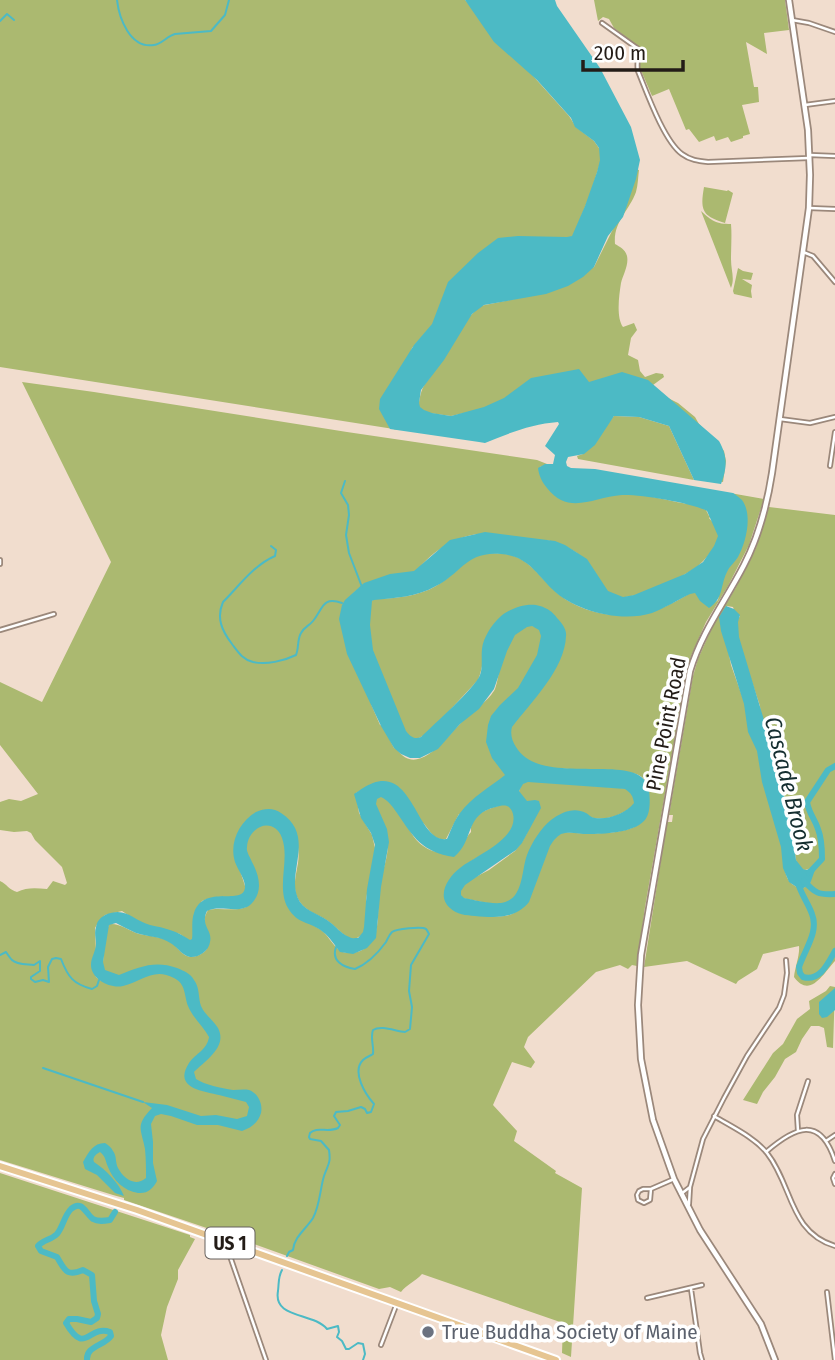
<svg xmlns="http://www.w3.org/2000/svg" width="835" height="1360" font-family="'Fira Sans Condensed',sans-serif">
<style>
.green{fill:#abb970;fill-rule:evenodd}
.water{fill:#4cbac5;fill-rule:evenodd}
.lines{fill:none;stroke-linecap:round;stroke-linejoin:round}
.stream{stroke:#4cbac5;stroke-width:2}
.river{stroke:#4cbac5;stroke-width:6}
.minor-casing{stroke:#9b887b;stroke-width:6}
.secondary-casing{stroke:#9b887b;stroke-width:8}
.primary-casing{stroke:#fff;stroke-width:10}
.minor{stroke:#fff;stroke-width:2.5}
.secondary{stroke:#fff;stroke-width:4.5}
.primary{stroke:#e6c592;stroke-width:6}
.worship-dot{fill:#6b7280;stroke:#fff;stroke-width:2.5}
.labels{text-anchor:middle;dominant-baseline:central;stroke-width:7;stroke-linejoin:round;paint-order:stroke}
.shield{fill:#fff;stroke:#65605d;stroke-width:2}
.shield-label{font-size:19px;font-weight:bold;fill:#231c17}
.street-label{font-size:21px;fill:#231c17;stroke:#fff}
.worship-label{font-size:21px;fill:#5b616d;stroke:#fff;text-anchor:start}
.water-label{font-size:23px;font-style:italic;fill:#152e30;stroke:#fff}
</style>
<rect width="100%" height="100%" fill="#f1ddce"/>
<path class="green" d="M0,0H465L569,116L576,127L594,141L601,151L600,163L590,195L573,236L436,321L412,348L391,427L400,430L0,367Z
M594,0H785L789,30L764,33L767,54L746,42L754,87H758L759,102L742,105L750,134L743,136V138L731,142L728,137L716,141L714,136L699,142L689,129L686,130L669,89L652,96L640,68L639,47L614,28L609,19L603,17L598,21Z
M634,169L639,170C638,177 638,185 636,192C629,211 613,222 615,244C620,247 625,249 627,256C629,265 623,275 621,283C619,296 616,317 623,327L634,323L637,330L631,338L628,355L638,360L640,371L645,377L656,373L663,374L664,377L653,385L664,396L678,403L695,417L699,424L724,451L726,461L723,482L718,481L721,451L590,384L513,397L478,410L451,416L429,413L418,408C420,396 421,387 429,379L468,318L480,306L539,294L594,267L613,229Z
M704,187L727,191L728,190L733,193L725,223C702,216 700,210 704,187Z
M701,211C712,221 716,224 731,224C732,236 731,247 731,259C731,271 735,278 731,288Z
M738,268L743,271L753,273L751,280L742,279L752,285L751,291L752,298L734,294L733,291Z
M22,382L94,392L347,432L537,460L547,464L540,467L547,471L545,475H540C547,485 557,495 569,499C582,503 595,495 607,493C637,490 667,502 696,505L706,510L709,516L712,515L709,518C713,523 721,529 719,536C718,545 705,560 698,566C684,577 636,599 620,597C597,594 597,570 581,556C571,548 556,540 542,540C533,540 541,542 532,541C518,538 492,532 479,534C454,536 428,554 414,575C399,574 385,576 371,582C316,604 356,667 375,702L374,704H371L380,725L383,726L394,748L397,749C418,781 450,732 465,719C473,712 490,699 495,689C500,677 502,639 510,632C519,624 535,623 544,632C542,650 528,681 516,695C513,698 510,699 507,702C495,716 483,740 493,757C497,763 503,768 508,774L507,779L488,790L469,805L461,814H459L446,839C437,840 434,837 428,829C424,823 417,817 414,811C412,808 411,804 409,801C395,777 376,781 356,793L359,813L372,835L375,848L374,858L366,899V926L363,934L354,940C342,936 337,927 328,921C318,914 304,911 298,899C292,888 296,875 298,863C301,843 293,816 271,811C263,810 257,814 251,818C224,840 237,859 245,886V892L242,897C228,900 215,895 202,901L194,915V940L191,942L180,934L164,930L160,928L143,925L122,911L105,915L99,921L95,928L96,952L92,960V967L96,977L101,981C104,962 103,941 109,924C121,923 129,931 139,934C150,936 162,937 171,942C177,946 181,954 187,956C193,959 203,954 206,950C216,936 197,928 208,910C220,907 234,912 246,907C259,900 259,886 255,873C254,868 249,864 247,858C241,843 251,829 263,822C302,818 277,883 289,906C295,919 307,921 318,928C331,935 334,954 350,953C357,953 364,950 369,945C372,941 375,935 376,931C379,920 378,906 378,895C379,876 391,856 387,837C385,823 376,812 374,797L382,796C410,809 404,849 443,853C449,854 449,856 454,853C461,850 465,838 471,832C470,816 484,810 498,806C505,803 508,801 515,802C516,811 517,825 512,833C509,840 502,844 496,847C479,857 449,870 445,891C441,914 471,912 485,915C521,922 526,903 537,875C540,865 545,856 548,845C554,843 553,836 564,832C582,834 634,837 645,818C648,812 649,799 649,792C648,765 614,773 597,772C588,772 579,770 570,769C557,768 541,768 529,764C524,763 521,757 518,753C512,746 507,739 508,730C519,717 527,704 537,691C549,674 562,659 563,639C564,631 561,625 556,619C537,596 507,608 493,630C482,646 485,664 478,680L436,725C427,730 422,742 410,738L399,721L391,699L390,694L385,686L386,684L375,661L369,641L367,621L370,602L376,598L379,599C398,598 419,596 436,586C464,570 464,549 505,554C527,556 540,577 555,591C580,614 619,620 650,612C664,608 682,599 693,591H697L701,601L713,604L718,600L721,583L720,576C724,571 730,565 734,559C745,541 755,504 730,493L764,499L749,545L728,586L706,622L691,656L686,674L645,907L637,966L632,965L628,969L620,965L596,972L528,1037L524,1047L535,1062L531,1068L512,1062L493,1105L517,1131L514,1141L556,1171L555,1173L582,1188L571,1357L562,1353L563,1323L422,1274C415,1282 407,1284 401,1292L390,1287L379,1289L251,1243L124,1200V1198L113,1195L0,1160V881C7,884 9,890 17,892C27,887 36,888 47,889L53,881L65,885L67,883L62,867L35,840L31,833L27,831L14,832L0,830V802L9,799L21,801L38,794L0,745V682L42,702L111,562Z
M614,416L639,417L669,426L694,480L578,459L577,456L583,454Z
M769,507L835,515V961C823,974 810,999 794,977C795,967 800,955 799,946L763,954L757,969L738,981L736,984L687,961L644,967L667,822H672L673,815H669L693,676L698,659L713,625L735,589L756,548ZM727,606L733,607L735,613L740,616L736,623L737,634L746,668L751,679L760,706L761,718L768,735L791,822L796,860L798,866L797,868L799,870L801,869L805,870L815,867L811,875L810,884C804,888 801,890 795,886C780,877 787,860 783,845C779,829 774,813 769,796L765,788L760,754L750,731L746,707L731,665L726,639L721,626V617Z
M527,781L633,789L635,805C609,823 598,821 569,811L519,893L507,904H492L462,898L459,890L468,881L489,870L515,851L522,842L527,833L519,791L522,784Z
M830,986L835,987L833,1048L827,1047L824,1028L819,1026H811L802,1039L796,1052L785,1059L775,1077L763,1092L757,1104L743,1100L773,1053L783,1044L797,1019L810,1009L809,1001L826,991Z
M0,1173L190,1235V1237L195,1239L178,1270V1279L167,1307L161,1335L168,1360H0Z"/>
<path class="water" d="M465,0H555L557,6L600,68L631,127L640,160L636,179L623,217L608,236L594,267L583,277L568,286L546,294L484,305L472,314L444,360L421,390L419,403L420,407L424,410L432,413L451,416L484,407L504,398L531,378L579,369L589,382L622,372L648,380L719,441C728,457 727,468 721,484L694,480L669,426L639,417L614,416L595,445L584,454L568,457L566,462L567,466L571,468L595,469L733,493C735,494 740,498 742,500C753,515 746,542 738,557C735,562 730,566 728,570C720,584 724,599 709,608L700,601L695,593L690,594C678,600 665,608 652,613C621,623 574,611 552,589C535,572 527,556 501,554C466,551 462,573 436,586C417,597 395,598 374,600L372,601L370,625L373,650L406,731C410,736 414,740 421,737C433,725 475,688 480,675C483,667 481,657 482,649C483,638 492,624 500,617C510,608 528,602 540,606C547,608 553,612 557,618C562,623 567,630 566,636C565,669 531,702 512,727C510,734 512,741 516,747C541,790 643,748 649,790C650,799 651,814 644,821C633,833 603,834 588,834C579,834 569,831 561,834C556,837 553,841 550,846L529,902C515,919 496,918 475,916C466,915 457,915 450,908C436,896 448,877 460,868C475,856 519,839 513,814C512,810 510,807 507,806C504,805 499,806 496,807C464,814 475,840 454,857C422,852 414,838 397,813C392,806 389,801 381,797L377,799L376,804L387,829L389,842L381,887L376,938L367,948L353,954L340,952C335,946 330,937 323,932C310,921 298,925 288,908C276,887 290,860 282,838C274,816 248,826 247,847C246,852 250,857 252,862C259,875 263,890 253,902C242,916 221,904 207,911C200,926 213,930 210,942C209,951 198,958 190,957C183,956 178,948 172,944C161,936 148,937 136,933C129,930 122,926 116,923L109,925L103,962L105,970L119,975C139,967 155,960 177,968C184,971 190,973 194,980C200,988 198,997 201,1006C205,1015 213,1020 218,1028C228,1047 205,1061 194,1072L196,1079C205,1085 221,1088 233,1090C238,1090 244,1089 249,1090C258,1093 263,1104 261,1113C258,1123 251,1128 242,1131L218,1125H197L171,1116L161,1114L155,1116L151,1124L153,1142V1163L157,1181C153,1188 148,1194 138,1193C124,1191 113,1180 108,1167C105,1160 106,1157 100,1152C96,1154 92,1158 94,1162C106,1170 119,1183 124,1196L115,1193L97,1175L85,1169L83,1162C89,1152 93,1143 105,1143C108,1145 111,1147 113,1151C117,1156 115,1162 118,1168C124,1179 135,1187 146,1178C146,1169 146,1159 145,1149C141,1128 135,1126 152,1108L143,1102L167,1105L201,1116L216,1115L237,1119L247,1116L249,1107L246,1102C237,1100 228,1097 219,1095C202,1091 173,1088 189,1063C196,1053 207,1050 209,1037C203,1026 193,1018 188,1006C184,995 186,984 174,978C153,967 142,982 123,986C110,989 91,979 91,965C91,957 96,951 96,944C96,938 94,933 96,927C97,921 100,918 105,915C126,906 132,920 150,925C165,928 177,931 190,940L192,939C193,931 191,921 194,913C204,883 244,907 245,887C245,879 238,870 235,862C229,843 239,822 256,812C265,808 274,808 281,813C318,837 283,876 300,902C307,912 322,915 331,923C336,927 341,933 347,936C353,939 352,938 358,938L363,932L364,927L367,889L375,845L371,833L361,818L354,794C360,790 367,785 373,783C414,768 417,843 447,839C451,830 454,821 460,813C472,797 490,787 505,775L492,758L486,742L488,725L491,716L500,705L518,688L537,655L541,636L539,630L532,626L527,627L515,635L507,651L494,689L479,709L460,724L438,749L420,758H410L401,754L394,748L381,726L347,654L339,619L342,605L345,600L364,583L390,574L414,571L450,540L485,532L555,541L565,545L587,559L608,591L623,597L634,595L685,574L703,562L714,546L718,536L707,511C693,503 639,494 622,495C593,497 569,516 547,488C542,482 539,476 538,468L545,464H553L555,455L545,446L559,424L558,422C532,424 509,433 485,443L479,442L390,429L379,409L380,399L414,345L432,324L448,282L478,253L498,238L518,236L567,237L572,236L585,206L597,172L600,160L599,148L594,141L575,127L571,118L537,80L494,42ZM528,782L625,789C631,793 633,796 634,803C626,813 609,820 595,818C590,817 591,816 586,813C574,807 562,812 551,820C541,828 532,842 527,855C521,871 524,900 501,903C489,904 475,900 464,898L461,895V891L465,885L516,850L522,843L541,808L539,801L535,800L527,801L519,791L523,784Z
M726,606L734,609L740,615L738,622L739,637L764,720L786,803L791,823L796,860L803,869L806,870L816,867L810,884L802,889L798,888L789,882L783,868L781,847L762,782L757,751L748,732L744,704L721,631L719,617Z
M835,988V1010L827,1017L822,1018L819,1014V1002Z"/>
<g class="lines">
<path class="stream" d="M117,0C119,18 130,49 154,45C162,44 167,36 175,34L211,31L225,15L229,0
M0,21L7,14L14,20
M345,481L341,493L348,505L349,515L346,535L349,553L362,587
M271,546L276,550L275,556C254,565 239,586 223,602C216,618 222,631 232,644C238,652 242,659 253,662C266,665 284,661 296,655C299,648 297,640 301,633C304,627 309,626 313,621C323,609 322,596 342,603
M0,955L6,952C8,955 10,958 12,960C17,965 27,964 34,965L40,961V971L31,977V979L35,982L43,980L49,982L48,967L52,959L56,958L61,959C68,977 73,984 92,989L97,986L99,980
M43,1068L143,1102
M287,1256L289,1252L293,1250C294,1237 306,1229 313,1218C320,1205 320,1189 324,1176C328,1164 331,1164 329,1150L321,1141L310,1139L309,1137L310,1133C317,1126 328,1133 338,1128L340,1125L334,1116L336,1112L348,1111L361,1107L365,1109L367,1113L371,1112L374,1104C366,1095 351,1072 363,1060C366,1057 370,1056 373,1054C374,1045 370,1038 373,1030C381,1025 395,1031 405,1032L410,1029L412,1007L409,991L411,965L429,934C428,932 427,930 426,929C422,926 396,929 392,932C389,935 388,938 386,942C378,953 367,964 355,969C343,967 331,961 336,947
M282,1270C278,1277 279,1283 278,1291C273,1319 313,1312 327,1329L338,1326L339,1332L337,1337L342,1341L346,1349H349L358,1343L363,1344L365,1354L363,1360"/>
<path class="river" d="M809,873L822,859C822,849 822,839 818,829C815,819 809,814 807,802L828,770L835,766
M804,881C815,893 818,895 835,894
M798,883C801,894 808,903 812,914C819,932 805,949 799,967L800,973L803,977C820,982 828,963 835,951
M87,1360C86,1346 104,1346 111,1336L110,1332C88,1324 86,1357 66,1323L69,1319H77L91,1322L97,1318L98,1314L94,1301L92,1275L83,1270C66,1277 65,1270 57,1257L41,1251L38,1246C43,1240 51,1240 57,1234C63,1227 64,1216 71,1209C82,1199 86,1214 93,1219C98,1222 104,1221 110,1220L115,1212"/>
<g class="minor-casing">
<path id="minor" d="M792,20L809,23L835,32
M602,23L637,48C640,55 636,63 638,71C647,93 664,141 682,154C690,160 698,161 708,162L809,158
M805,105L835,101
M810,155L835,156
M809,208L835,209
M803,252L813,256L835,282
M780,419L810,423L835,417
M830,466L835,432
M0,560V564
M0,630L54,614
M714,1116C732,1127 754,1137 767,1153C793,1186 789,1232 835,1246
M798,1131L797,1115L808,1081
M826,1141L835,1135
M766,1152C795,1127 820,1115 835,1161
M835,1174L833,1178L835,1184
M643,1189H651L650,1200L644,1203L638,1200L637,1195L639,1191Z
M651,1189L674,1179
M681,1194L690,1187L703,1139L724,1098L747,1056L779,1008L784,995L787,973L786,960
M689,1204L690,1187
M229,1244V1253L232,1262L266,1360
M691,1289L700,1353L702,1360
M827,1292L835,1360
M647,1298L702,1285
M381,1345L397,1303"/>
</g>
<g class="secondary-casing">
<path id="secondary" d="M775,1360L761,1324L700,1230L674,1179L653,1120L641,1059L638,1005L641,955L690,671C702,631 725,602 744,565C759,536 767,505 772,473L809,208L810,175L808,130L789,0"/>
</g>
<g class="primary-casing">
<path id="primary" d="M0,1166L137,1210L556,1360"/>
</g>
<use href="#minor" class="minor"/>
<use href="#secondary" class="secondary"/>
<use href="#primary" class="primary"/>
</g>
<circle class="worship-dot" cx="428" cy="1332" r="7"/>
<g class="labels">
<rect class="shield" x="205.5" y="1227.5" width="49" height="31" rx="5"/>
<g class="shield-label">
<text x="230" y="1243">US 1</text>
</g>
<g class="street-label">
<text transform="translate(666 724) rotate(-79)">Pine Point Road</text>
</g>
<g class="worship-label">
<text x="442" y="1332">True Buddha Society of Maine</text>
</g>
<g class="water-label">
<text transform="translate(789 784) rotate(76)">Cascade Brook</text>
</g>
</g>
<path d="M583 60v10h100v-10" fill="none" stroke="#231c17" stroke-width="3.5"/>
<text x="594" y="60" font-size="21" fill="#231c17" stroke="#ffffff" stroke-width="5" paint-order="stroke">200 m</text>
</svg>
